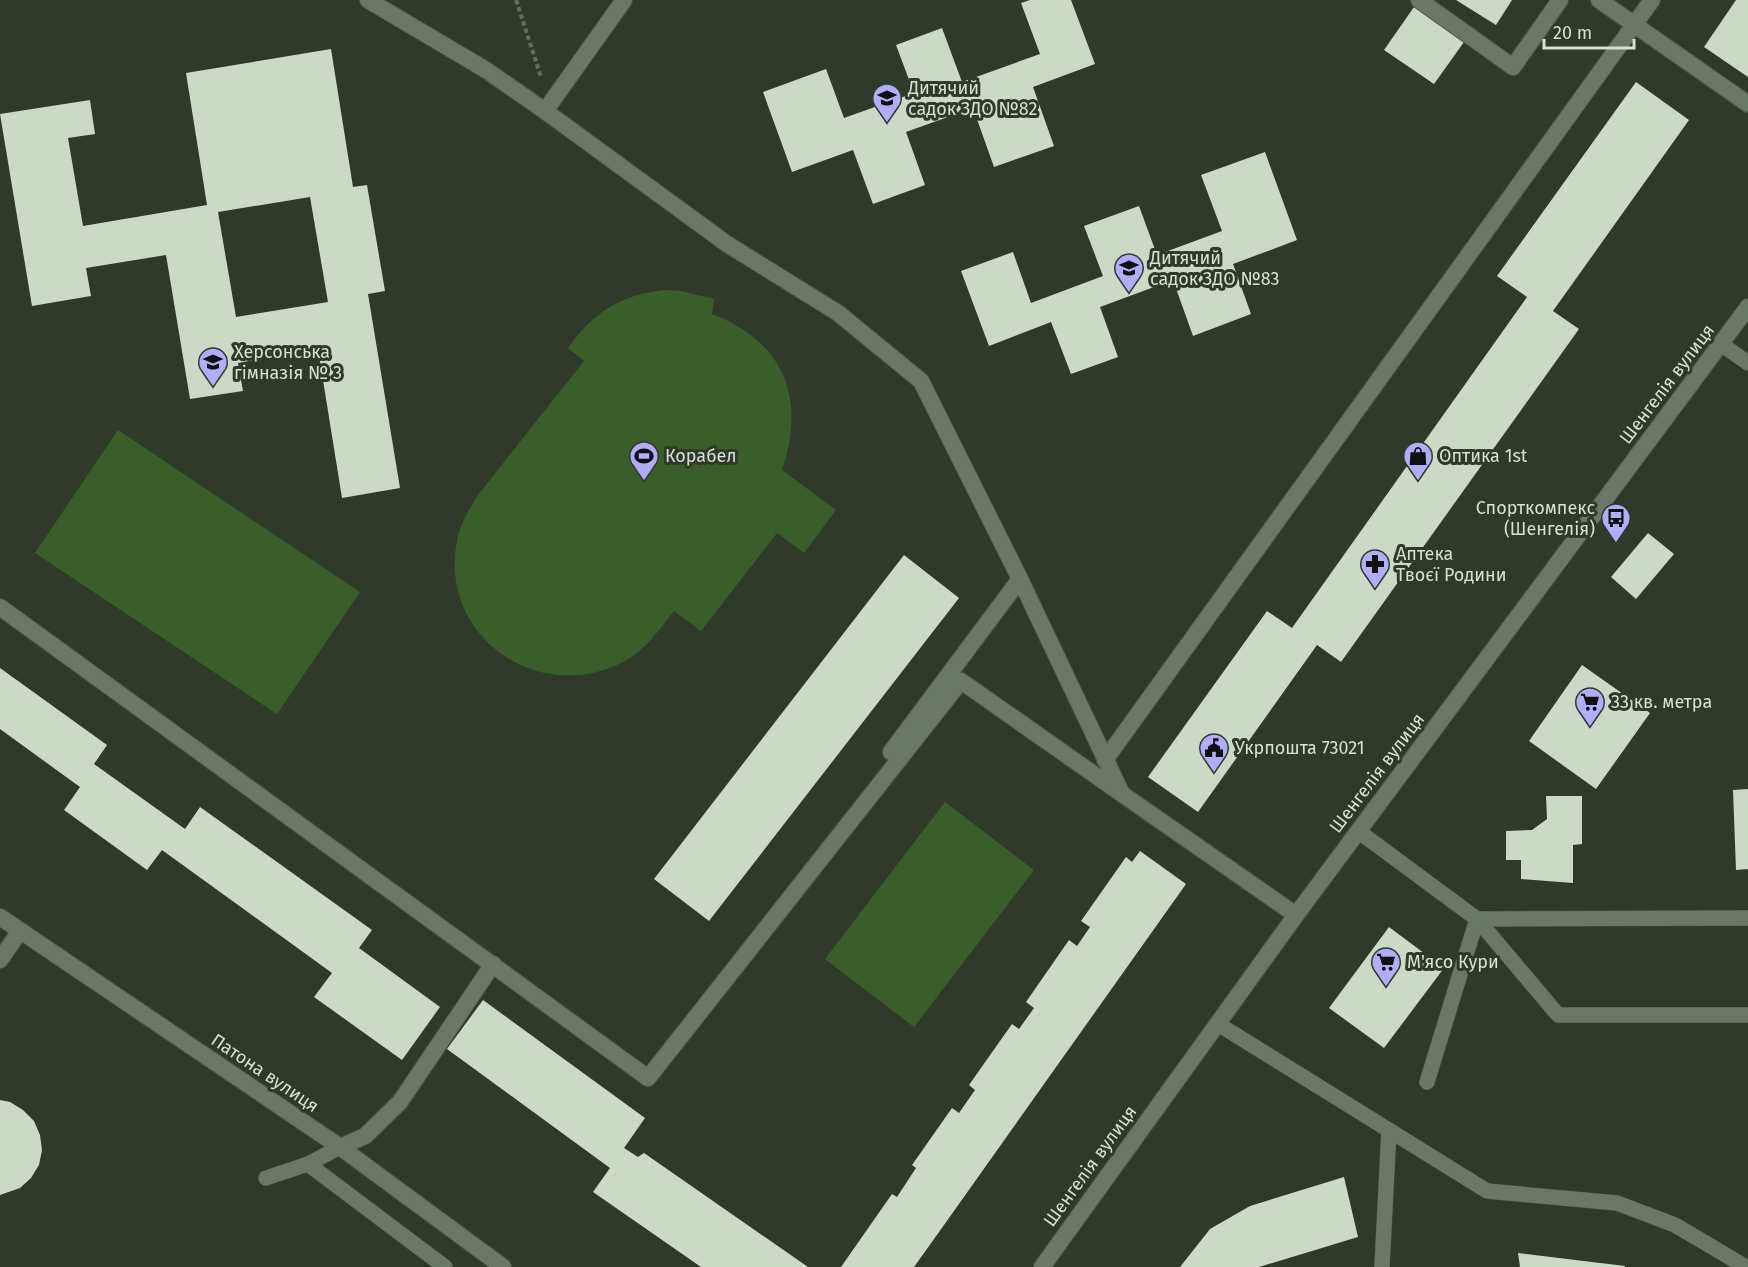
<svg xmlns="http://www.w3.org/2000/svg" width="1748" height="1267" font-family="'Fira Sans',sans-serif">
<style>
.green{fill:#3a5e29}
.building{fill:#ccd9c6;fill-rule:evenodd}
.lines{fill:none;stroke-linecap:round;stroke-linejoin:round}
.service-casing{stroke:#4d564a;stroke-width:16}
.minor-casing{stroke:#4d564a;stroke-width:18}
.tertiary-casing{stroke:#4d564a;stroke-width:18}
.path{stroke:#636c5e;stroke-width:4;stroke-dasharray:4.5 3;stroke-linecap:butt}
.service{stroke:#6c7867;stroke-width:15}
.minor{stroke:#6c7867;stroke-width:16}
.tertiary{stroke:#6c7867;stroke-width:16}
.labels{text-anchor:middle;dominant-baseline:central;stroke-width:6;stroke-linejoin:round;paint-order:stroke}
.poi-label{font-size:18px;fill:#d9dfd6;stroke:#303a2b;text-anchor:start}
.street-label{font-size:18px;fill:#d9dfd6;stroke:#303a2b}
</style>
<rect width="100%" height="100%" fill="#303a2b"/>
<path class="green" d="M665,290L681,291L714,299L712,314C783,341 807,398 782,470L836,510L804,553L777,533L701,631L674,611C659,630 645,651 623,662C536,707 435,633 458,536C462,521 470,508 478,495L584,361L568,348C594,312 620,295 665,290Z
M118,430L360,592L277,714L35,553Z
M945,802L1034,870L914,1027L825,959Z"/>
<path class="building" d="M1030,0H1071L1095,64L1033,87L1054,146L994,167L973,108L906,132L925,185L873,204L853,150L792,172L763,92L826,69L844,118L914,93L896,45L942,28L962,82L1040,54L1021,3Z
M1456,0H1512L1496,25Z
M1736,0H1748V77L1704,47Z
M1414,7L1464,42L1434,84L1384,50Z
M331,49L353,187L367,185L385,291L368,294L400,488L342,498L318,349L238,363L243,391L190,399L166,255L86,268L91,296L32,306L0,114L90,100L95,134L68,138L83,226L207,205L186,73ZM310,197L328,302L236,317L218,212Z
M1636,82L1689,120L1553,311L1579,329L1341,662L1317,645L1198,812L1148,777L1267,611L1292,628L1527,297L1497,276Z
M1265,152L1297,240L1233,264L1251,314L1193,336L1173,280L1100,307L1118,357L1071,374L1051,322L989,346L961,271L1013,252L1031,303L1103,276L1084,226L1139,206L1157,255L1222,231L1201,175Z
M1648,533L1674,554L1636,599L1611,577Z
M904,555L959,598L709,921L654,879Z
M1582,665L1650,713L1596,789L1529,741Z
M0,668L107,745L94,764L185,829L200,807L372,930L359,948L440,1007L402,1060L314,997L332,973L162,850L147,870L64,810L80,787L0,729Z
M1748,789V869L1736,870L1733,790Z
M1546,796H1582V844L1573,845V883L1521,879V860H1506V831L1532,830L1547,819Z
M1140,851L1186,884L944,1225L914,1267H841L892,1194L897,1197L916,1168L912,1165L952,1108L959,1113L975,1090L969,1085L1012,1024L1019,1029L1034,1008L1026,1002L1069,940L1077,946L1090,927L1081,921L1126,857L1132,862Z
M1389,927L1444,968L1384,1048L1329,1008Z
M483,1000L645,1118L624,1148L638,1157L644,1153L808,1267H701L593,1192L610,1168L447,1049Z
M0,1100L10,1102L23,1110L34,1121L40,1135L42,1150L39,1165L31,1178L20,1188L0,1195Z
M1344,1177L1358,1237L1259,1267H1180L1210,1229L1250,1206Z
M1518,1253L1625,1266V1267H1520Z"/>
<g class="lines">
<g class="service-casing">
<path id="service" d="M1721,344L1748,363
M1358,831L1477,919L1748,918
M1477,919L1558,1015H1748
M1218,1024L1487,1191L1617,1203L1675,1225L1746,1267
M1427,1082L1477,919
M340,1147L308,1164L445,1267
M266,1178L308,1164
M1382,1266L1389,1130"/>
</g>
<g class="minor-casing">
<path id="minor" d="M368,0L486,70L545,111L727,244L838,313L921,381L1020,579L1122,794L1296,915
M1419,0L1513,67L1560,0
M1599,0L1748,104
M545,111L624,0
M0,607L648,1078L961,681L1122,794
M891,752L1020,579
M1105,760L1652,0
M0,960L20,931
M340,1147L365,1136L400,1102L493,964"/>
</g>
<g class="tertiary-casing">
<path id="tertiary" d="M0,917L340,1147L503,1267
M1042,1267L1296,915L1748,307"/>
</g>
<path class="path" d="M516,0L541,77"/>
<use href="#service" class="service"/>
<use href="#minor" class="minor"/>
<use href="#tertiary" class="tertiary"/>
</g>
<defs>
<g id="school-pin" transform="scale(1.5)"><path d="M0 17L-7.5 6A9.5 9.5 0 1 1 7.5 6Z" fill="#b2adf9" stroke="#303a2b"/><path d="M0-5L7-2L0 1L-7-2ZM-4 1L0 2.5L4 1V4Q0 6-4 4Z" fill="#111"/></g>
<g id="stadium-pin" transform="scale(1.5)"><path d="M0 17L-7.5 6A9.5 9.5 0 1 1 7.5 6Z" fill="#b2adf9" stroke="#303a2b"/><path d="M0-5a6.5 5 0 1 0 0 10a6.5 5 0 1 0 0-10ZM-3.5-1.8h7v3.6h-7Z" fill="#111"/></g>
<g id="shop-pin" transform="scale(1.5)"><path d="M0 17L-7.5 6A9.5 9.5 0 1 1 7.5 6Z" fill="#b2adf9" stroke="#303a2b"/><path d="M-5-2.5h2.3a2.7 3.5 0 0 1 5.4 0H5L5.5 6h-11ZM-1.5-2.5h3a1.5 2.3 0 0 0-3 0Z" fill="#111"/></g>
<g id="bus-pin" transform="scale(1.5)"><path d="M0 17L-7.5 6A9.5 9.5 0 1 1 7.5 6Z" fill="#b2adf9" stroke="#303a2b"/><path d="M-5-6H5V4H4V6H2V4H-2V6H-4V4H-5ZM-3.5-4V0h7V-4ZM-3.5 1.2v1.5H-2V1.2ZM2 1.2v1.5H3.5V1.2Z" fill="#111"/></g>
<g id="pharmacy-pin" transform="scale(1.5)"><path d="M0 17L-7.5 6A9.5 9.5 0 1 1 7.5 6Z" fill="#b2adf9" stroke="#303a2b"/><path d="M-2-6h4v4h4v4h-4v4h-4v-4h-4v-4h4Z" fill="#111"/></g>
<g id="supermarket-pin" transform="scale(1.5)"><path d="M0 17L-7.5 6A9.5 9.5 0 1 1 7.5 6Z" fill="#b2adf9" stroke="#303a2b"/><path d="M-6-5.5h2.5l.6 2H6L4.5 2H-2.5L-4.4-4H-6ZM-1.5 3.2a1.3 1.3 0 1 0 .1 0ZM3 3.2a1.3 1.3 0 1 0 .1 0Z" fill="#111"/></g>
<g id="civic-pin" transform="scale(1.5)"><path d="M0 17L-7.5 6A9.5 9.5 0 1 1 7.5 6Z" fill="#b2adf9" stroke="#303a2b"/><path d="M-.6-6.5H3V-4.5H.6V-3L4-1V1h2V6H-6V1h2V-1L-.6-3ZM-1.2 2.5V6h2.4V2.5Z" fill="#111"/></g>
</defs>
<g fill-rule="evenodd">
<use href="#school-pin" x="887" y="98"/>
<use href="#school-pin" x="1129" y="268"/>
<use href="#school-pin" x="213" y="362"/>
<use href="#stadium-pin" x="644" y="456"/>
<use href="#shop-pin" x="1418" y="456"/>
<use href="#bus-pin" x="1616" y="518"/>
<use href="#pharmacy-pin" x="1375" y="564"/>
<use href="#supermarket-pin" x="1590" y="702"/>
<use href="#civic-pin" x="1214" y="748"/>
<use href="#supermarket-pin" x="1386" y="962"/>
</g>
<g class="labels">
<g class="poi-label">
<text x="908" y="88">Дитячий<tspan x="908" dy="21">садок ЗДО №82</tspan></text>
<text x="1150" y="258">Дитячий<tspan x="1150" dy="21">садок ЗДО №83</tspan></text>
<text x="234" y="352">Херсонська<tspan x="234" dy="21">гімназія № 3</tspan></text>
<text x="665" y="456">Корабел</text>
<text x="1439" y="456">Оптика 1st</text>
<text x="1595" y="508" text-anchor="end">Спорткомпекс<tspan x="1595" dy="21">(Шенгелія)</tspan></text>
<text x="1396" y="554">Аптека<tspan x="1396" dy="21">Твоєї Родини</tspan></text>
<text x="1611" y="702">33 кв. метра</text>
<text x="1235" y="748">Укрпошта 73021</text>
<text x="1407" y="962">М'ясо Кури</text>
</g>
<g class="street-label">
<text transform="translate(1667 384) rotate(-53)">Шенгелія вулиця</text>
<text transform="translate(1377 773) rotate(-53)">Шенгелія вулиця</text>
<text transform="translate(265 1073) rotate(34)">Патона вулиця</text>
<text transform="translate(1090 1166) rotate(-54)">Шенгелія вулиця</text>
</g>
</g>
<path d="M1544 39v9h90v-9" fill="none" stroke="#d9dfd6" stroke-width="3"/>
<text x="1553" y="39" font-size="18" fill="#d9dfd6" stroke="#303a2b" stroke-width="4.5" paint-order="stroke">20 m</text>
</svg>
